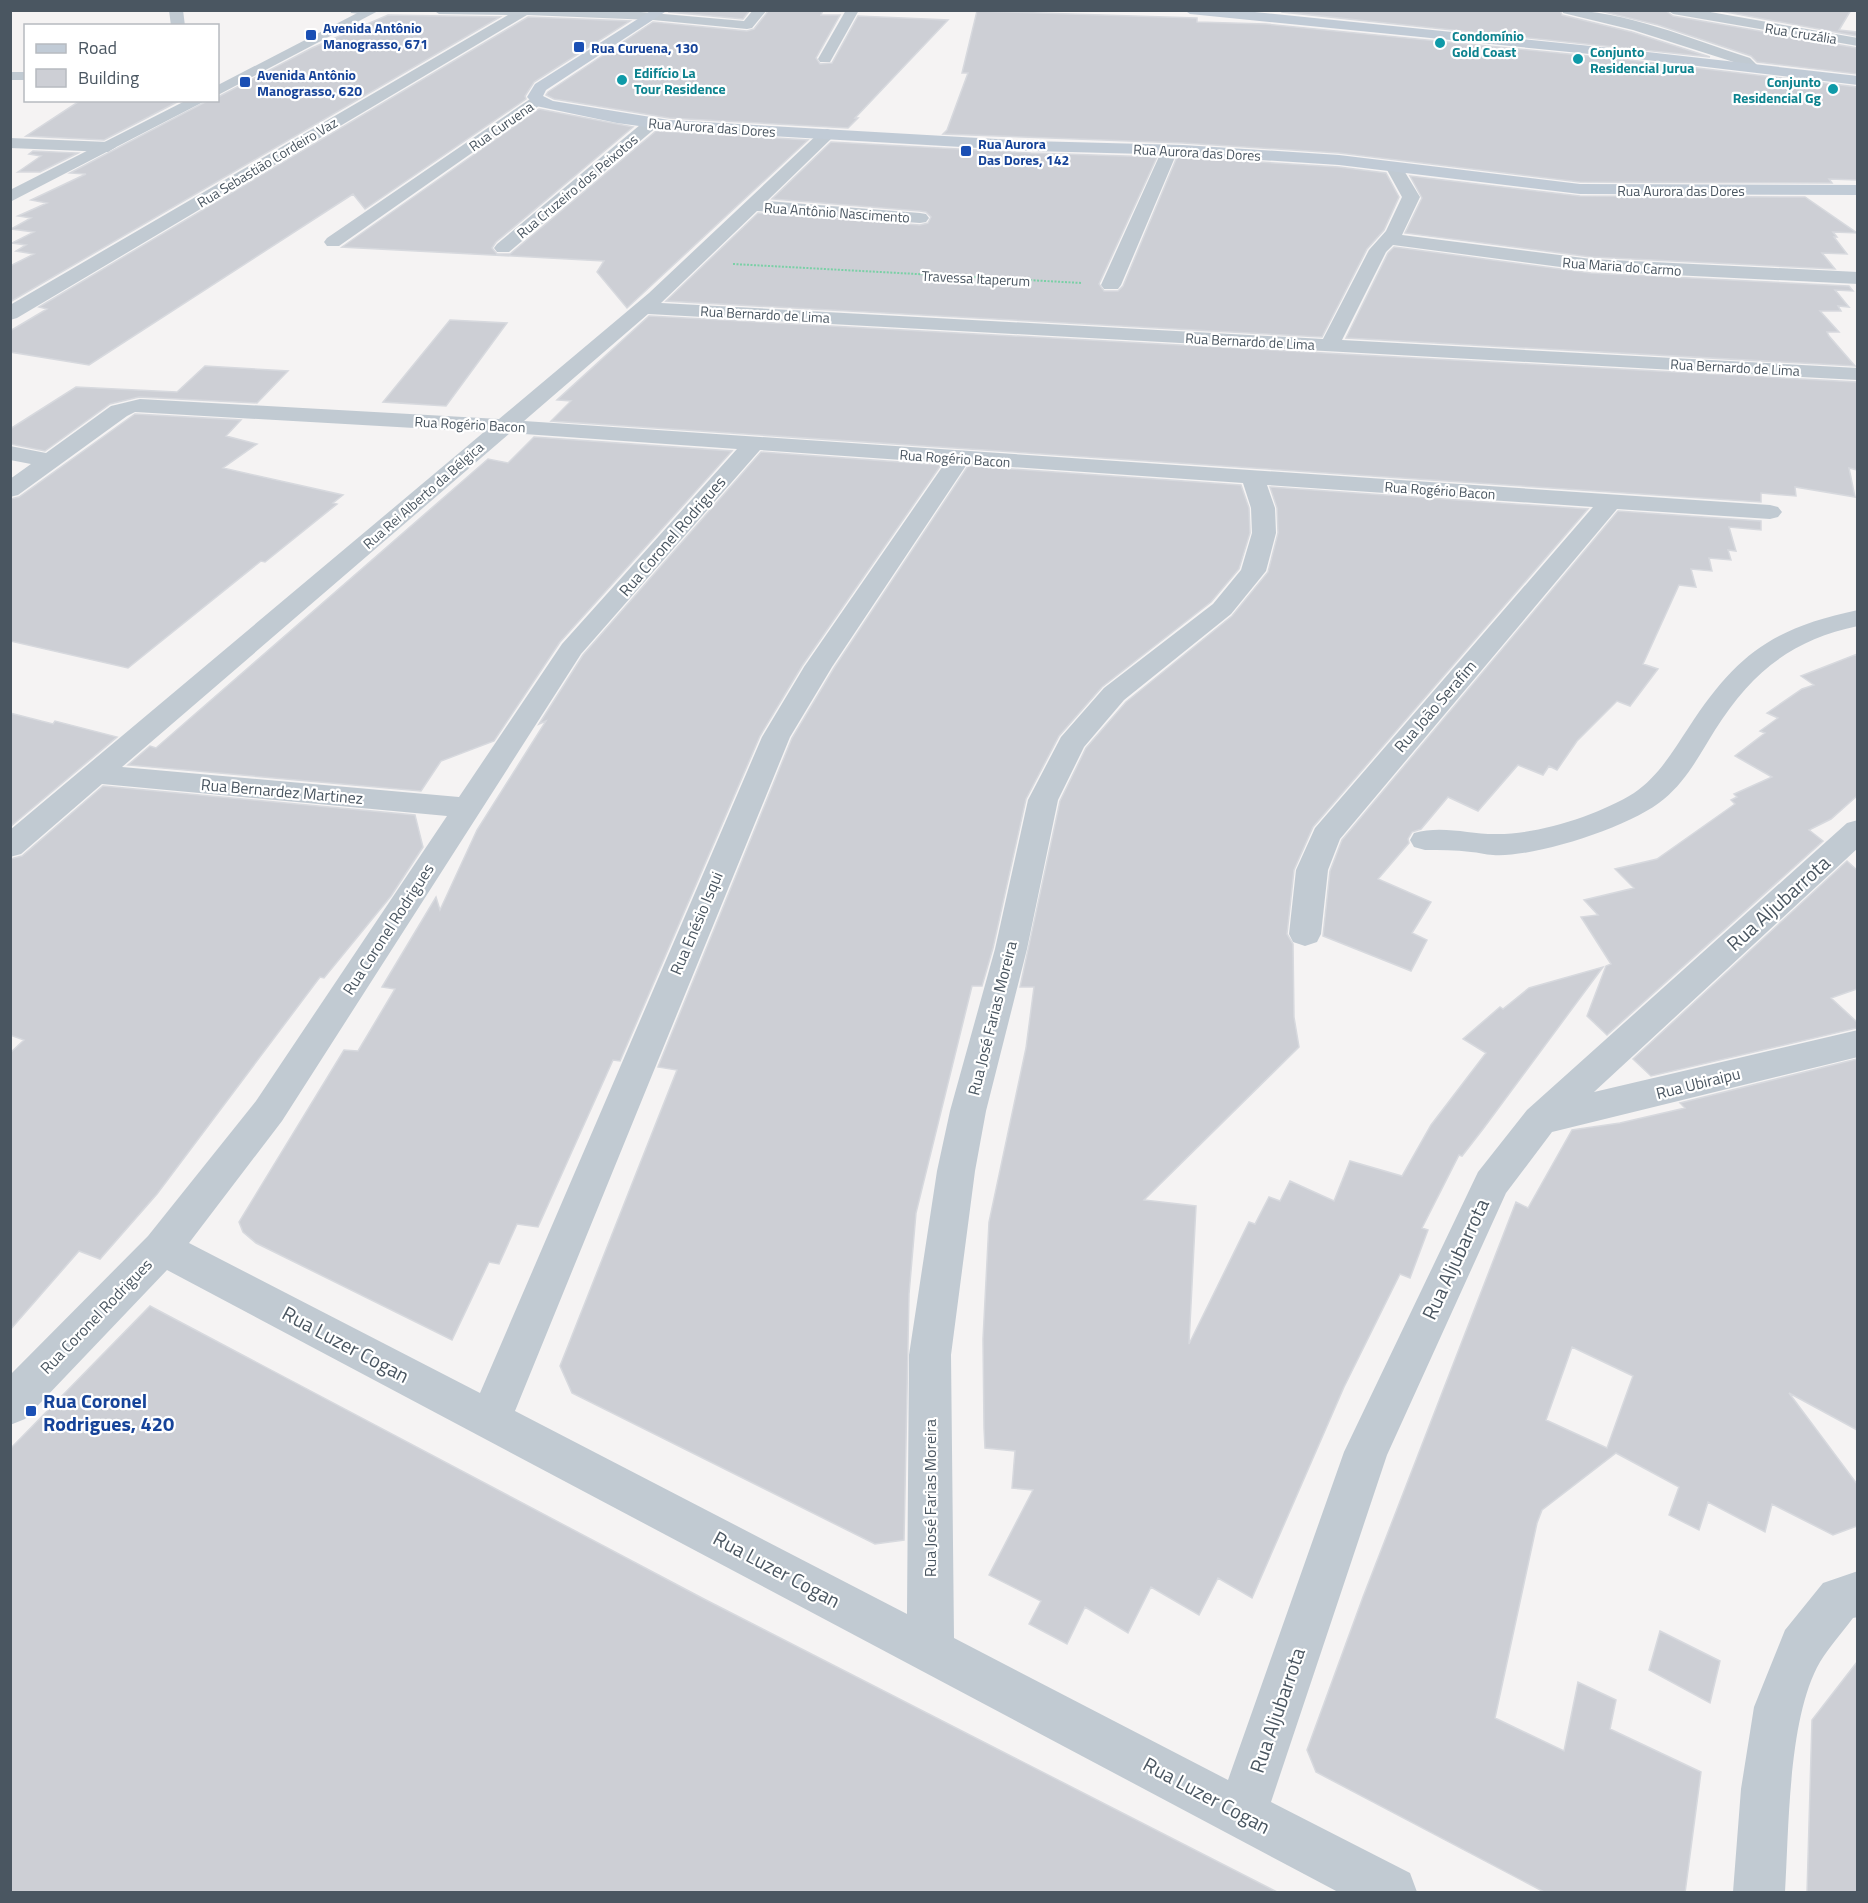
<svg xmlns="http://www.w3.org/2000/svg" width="1868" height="1903" font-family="'Titillium Web',sans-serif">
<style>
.building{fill:#cdcfd5;stroke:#d7d9de;stroke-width:1.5;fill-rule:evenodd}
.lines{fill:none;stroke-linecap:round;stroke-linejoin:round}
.path{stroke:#7ad0a6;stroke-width:2;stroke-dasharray:2 1.5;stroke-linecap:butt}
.minor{fill:#c1cad2;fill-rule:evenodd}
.tertiary{fill:#c1cad2;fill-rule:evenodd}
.secondary{fill:#c1cbd6;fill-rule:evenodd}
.transit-dot{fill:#1a4fb4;stroke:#fff;stroke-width:2}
.culture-dot{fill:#0f9aa8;stroke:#fff;stroke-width:2}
.labels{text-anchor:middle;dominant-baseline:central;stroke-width:4.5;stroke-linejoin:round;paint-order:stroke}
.far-transit-label{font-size:14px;font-weight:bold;fill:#164399;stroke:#fff;text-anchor:start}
.far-street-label{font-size:14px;fill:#4a5661;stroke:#fff}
.far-culture-label{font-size:14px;font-weight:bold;fill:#0d838f;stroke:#fff;text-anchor:start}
.street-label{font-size:16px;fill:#4a5661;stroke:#fff}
.near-street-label{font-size:20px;fill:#4a5661;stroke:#fff}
.near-transit-label{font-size:20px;font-weight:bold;fill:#164399;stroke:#fff;text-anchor:start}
</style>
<rect width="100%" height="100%" fill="#f5f3f3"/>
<path class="building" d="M670,10H750L743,19L669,12Z
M769,10H823L821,15H840L816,58L820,64L832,63L858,16L948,20L855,118H858L848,128L669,118L554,99L546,95L548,92L653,22L747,31L754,29Z
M1282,10H1560L1562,15L1632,32L1710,57L1282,12Z
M1596,10H1665L1673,16L1857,48V74L1757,62L1751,56L1658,25Z
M1715,10H1851L1839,30L1857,32V36Z
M977,11L1197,18V22L1266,24L1630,60L1857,87V180L1829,179L1832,183L1580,182L1339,153L1183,143L943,134L947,130L968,73H962Z
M388,15L500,17L10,302V266L34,254L16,251L26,245L12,243L34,232L11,229L31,218L18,216L47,203L31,200L86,174L70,173L209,100H218V97L312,48Z
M528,17L630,21L534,82L525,96L526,99L365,209L353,194L89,365L10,352V331L47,309L39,307Z
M81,100H181L104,140L26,136Z
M539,109L633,127L496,242L492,248L497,254H510L656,131L808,140L627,308L597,272L604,261L342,247Z
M831,142L1031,153L1157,157L1099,284L1104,291H1118L1123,286L1177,157L1339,167L1386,173L1399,197L1384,230L1367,249L1322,337L666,301L758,213L920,225L928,223L931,217L926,212L920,211L772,199Z
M33,151L78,153L40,172H18L41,156L29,154Z
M1410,176L1580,196L1805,197L1857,233L1833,232L1837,237H1834L1847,254L1822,253L1835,269L1591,257L1405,233L1422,198Z
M1394,247L1591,273L1849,286L1853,291L1835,290L1849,307L1838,306L1841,311H1820L1839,332H1827L1829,336L1855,366L1346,338L1388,253Z
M649,316L1857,382V470L1849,468L1855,497L1795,487L1796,496L1761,493V502L551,421L571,401L557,400Z
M450,320L507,323L446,406L383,402Z
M205,366L288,371L257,403L139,397L110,404L45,451L10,444V429L76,387L177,392Z
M135,414L241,420L226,436L257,444L223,468L343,495L333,503L337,504L265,562L261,561L128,668L10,641V499L19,497Z
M534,437L732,451L560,642L494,741L441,761L421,791L128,765L150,746L156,748L488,459L508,463Z
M761,452L941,465L802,666L760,736L620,1061L613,1060L538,1227L517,1224L499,1264L489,1262L452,1340L256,1243L243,1232L239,1222L344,1050L358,1051L395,989L382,987L436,897L440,910L477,830L546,721L539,724L583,655Z
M968,466L1241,485L1249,508L1250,533L1239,569L1211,602L1102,687L1059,736L1026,799L993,948L982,986H972L916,1213L909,1294L904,1540L875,1544L572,1393L560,1366L677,1070L658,1067L792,738L834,668Z
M1270,487L1588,509L1313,827L1294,870L1287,934L1293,944L1294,1017L1299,1047L1144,1200L1196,1206L1189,1344L1249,1222L1255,1224L1269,1197L1280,1201L1290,1181L1334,1201L1350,1161L1402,1176L1431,1125L1486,1053L1463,1039L1500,1007L1503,1009L1529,988L1603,967L1483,1129L1462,1156L1459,1155L1422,1228L1428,1230L1410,1278L1400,1274L1344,1387L1252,1598L1218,1578L1199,1615L1151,1587L1128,1633L1085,1607L1067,1644L1029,1624L1041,1601L989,1575L1033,1490L1012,1488L1015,1451L985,1448L984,1428L983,1339L989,1222L1026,1048L1034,987H1020L1060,801L1086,748L1126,702L1232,616L1268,572L1278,533L1277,508Z
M1618,511L1761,521V530L1729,527L1736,551L1728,550L1731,560L1709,558L1712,571L1691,569L1696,587L1679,585L1643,664L1658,669L1630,706L1617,701L1577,741L1557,770L1549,766L1543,775L1518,765L1478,811L1448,797L1421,829L1412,832L1408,839L1409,843L1378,879L1431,902L1412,933L1427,940L1411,971L1323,936L1330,871L1342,840Z
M1857,654V796L1831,819L1809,830L1823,841L1607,1035L1587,1016L1606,966L1611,964L1581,917L1598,915L1584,900L1634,888L1615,869L1657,859L1735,804L1731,800L1737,797L1734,794L1772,777L1735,756L1765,733L1760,731L1778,718L1767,713L1802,689L1814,685L1801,676Z
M10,713L53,724L55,721L117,737L10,827Z
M103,786L415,815L423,847L391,896L324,978L320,977L157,1194L100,1259L79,1251L10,1330V1053L24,1040L10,1035V859L22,856Z
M1847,861L1857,870V989L1831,998L1857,1022V1028L1651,1076L1633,1059Z
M1857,1059V1430L1789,1393L1857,1484V1526L1833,1535L1772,1504L1765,1532L1708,1502L1699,1530L1669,1515L1679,1487L1616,1453L1542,1510L1537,1523L1495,1718L1564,1751L1578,1682L1616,1700L1610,1729L1701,1772L1685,1893H1546L1316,1772L1307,1750L1363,1597L1516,1202L1528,1208L1572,1130L1620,1123L1685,1108L1680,1103ZM1572,1347L1633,1376L1607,1448L1546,1420Z
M150,1306L704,1599L1279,1893H10V1449Z
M1660,1631L1720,1661L1710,1703L1649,1670Z
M1857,1662V1893H1807L1812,1720Z"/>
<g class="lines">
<path class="path" d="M733,264L1082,283"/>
<path class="minor" d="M169,10H183L185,26H171Z
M350,10H368L362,14L351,13Z
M433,10H618L744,21L753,10H767L752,28L747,29L653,20L527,15L17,318L10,320V305L508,15L439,14Z
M846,10H859L830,62H820L818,59Z
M1562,10C1625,10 1690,39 1750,58L1761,69L1759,72H1749L1740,64L1633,30L1563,13Z
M1667,10H1699L1858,38V46L1673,14Z
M538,95L546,100L543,103L339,246H327L324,242L327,238L533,97Z
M652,118L658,120L660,123L658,126L509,252H497L494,248L497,244L646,120Z
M827,129L833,131L835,134L833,137L767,201L920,213L926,214L929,218L926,222L920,223L757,211L661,303L1323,339L1369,250L1386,231L1402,197L1386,168L1394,163L1400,164L1420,197L1402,235L1591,259L1858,272V284L1591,271L1393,245L1386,252L1342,340L1858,368V380L648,314L524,421L1770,505L1778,507L1782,512L1778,517L1770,519L1617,509L1340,839L1328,870L1321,934L1317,942L1305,946L1293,942L1289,934L1296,870L1315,828L1593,507L1267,485L1275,508L1276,533L1266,571L1231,614L1124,700L1084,747L1058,800L1027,949L986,1111L975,1171L951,1355L954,1638L1228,1780L1344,1452L1478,1172L1527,1110L1847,823L1858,820V848L1594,1092L1858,1030V1057L1552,1132L1506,1193L1387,1455L1271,1802L1410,1873L1417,1892H1338L167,1270L25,1419L10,1425V1375L148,1236L256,1101L447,816L102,784L21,854L10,857V830L484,432L135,412L127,416L18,495L10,497V479L31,464L10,460V446L46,453L111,406L140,399L499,419L649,293L821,131ZM510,433L737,449L562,644L459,797L122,767ZM760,450L945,463L804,667L762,737L480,1393L189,1243L282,1121L581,654ZM967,464L1243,483L1251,508L1252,533L1241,570L1213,604L1104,688L1061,737L1028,800L995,949L950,1111L937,1171L909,1355L907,1614L515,1411L790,737L832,667Z
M10,138L108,142L116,147L108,152L10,148Z
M1170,145L1178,150L1121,285L1118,289H1104L1101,285L1162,150Z
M1858,610V626C1791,640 1751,673 1715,730C1700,754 1687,780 1664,799C1633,826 1535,858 1493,855C1485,855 1478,852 1471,852C1455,850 1440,850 1425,850L1414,847L1410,840L1414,833C1442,825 1468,834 1495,834C1537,835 1599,815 1634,793C1658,777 1673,751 1689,727C1736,655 1772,628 1858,610Z
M1858,1571V1617L1853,1618C1842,1633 1829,1647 1820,1662C1788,1717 1789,1828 1785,1892H1733L1741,1789L1754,1707L1785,1630L1823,1583Z"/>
<path class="tertiary" d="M363,10H380L218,95V85Z
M10,72H26V80H10Z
M187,100H207L10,202V190Z"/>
<path class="secondary" d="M652,10H668L546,90L543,96L553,101L669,120L1031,141L1183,145L1339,155L1580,184L1858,185V195L1580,194L1339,165L1183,155L1031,151L669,130L617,123L536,106L527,97L535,84Z
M1184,10H1235L1630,50L1858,76V85L1630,58L1190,14Z"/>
</g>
<g class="transit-dot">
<rect x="305" y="29" width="12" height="12" rx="3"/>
<rect x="573" y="41" width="12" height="12" rx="3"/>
<rect x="239" y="76" width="12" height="12" rx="3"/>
<rect x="960" y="145" width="12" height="12" rx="3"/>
<rect x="25" y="1405" width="12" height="12" rx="3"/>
</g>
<g class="culture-dot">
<circle cx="1440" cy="43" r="6"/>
<circle cx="1578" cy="59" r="6"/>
<circle cx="622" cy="80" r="6"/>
<circle cx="1833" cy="89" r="6"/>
</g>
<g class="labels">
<g class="far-transit-label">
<text x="323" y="27">Avenida Antônio<tspan x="323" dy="16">Manograsso, 671</tspan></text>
<text x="591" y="47">Rua Curuena, 130</text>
<text x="257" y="74">Avenida Antônio<tspan x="257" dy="16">Manograsso, 620</tspan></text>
<text x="978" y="143">Rua Aurora<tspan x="978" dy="16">Das Dores, 142</tspan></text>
</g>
<g class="far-street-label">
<text transform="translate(1801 33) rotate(9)">Rua Cruzália</text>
<text transform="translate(501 126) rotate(-35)">Rua Curuena</text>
<text transform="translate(712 127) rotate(4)">Rua Aurora das Dores</text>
<text transform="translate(1197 152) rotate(3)">Rua Aurora das Dores</text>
<text transform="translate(267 162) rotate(-31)">Rua Sebastião Cordeiro Vaz</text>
<text transform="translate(577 186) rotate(-40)">Rua Cruzeiro dos Peixotos</text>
<text x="1681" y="190">Rua Aurora das Dores</text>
<text transform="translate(837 212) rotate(4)">Rua Antônio Nascimento</text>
<text transform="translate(1622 266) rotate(4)">Rua Maria do Carmo</text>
<text transform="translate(976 278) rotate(3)">Travessa Itaperum</text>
<text transform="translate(765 314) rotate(3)">Rua Bernardo de Lima</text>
<text transform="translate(1250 341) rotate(3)">Rua Bernardo de Lima</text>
<text transform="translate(1735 367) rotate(3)">Rua Bernardo de Lima</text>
<text transform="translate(470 424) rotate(3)">Rua Rogério Bacon</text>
<text transform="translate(955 458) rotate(4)">Rua Rogério Bacon</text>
<text transform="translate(1440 490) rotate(4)">Rua Rogério Bacon</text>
<text transform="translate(423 495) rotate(-41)">Rua Rei Alberto da Bélgica</text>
</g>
<g class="far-culture-label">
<text x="1452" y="35">Condomínio<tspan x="1452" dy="16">Gold Coast</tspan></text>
<text x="1590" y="51">Conjunto<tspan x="1590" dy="16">Residencial Jurua</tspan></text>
<text x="634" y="72">Edifício La<tspan x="634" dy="16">Tour Residence</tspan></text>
<text x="1821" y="81" text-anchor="end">Conjunto<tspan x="1821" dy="16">Residencial Gg</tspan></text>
</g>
<g class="street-label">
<text transform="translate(672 536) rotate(-49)">Rua Coronel Rodrigues</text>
<text transform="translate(1435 706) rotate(-49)">Rua João Serafim</text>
<text transform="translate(282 791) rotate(5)">Rua Bernardez Martinez</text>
<text transform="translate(696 923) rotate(-67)">Rua Enésio Isqui</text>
<text transform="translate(388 929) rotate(-57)">Rua Coronel Rodrigues</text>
<text transform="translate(992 1018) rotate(-76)">Rua José Farias Moreira</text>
<text transform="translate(1698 1083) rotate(-14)">Rua Ubiraipu</text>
<text transform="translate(96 1316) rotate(-46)">Rua Coronel Rodrigues</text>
<text transform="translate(930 1498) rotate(-90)">Rua José Farias Moreira</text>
</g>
<g class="near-street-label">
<text transform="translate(1778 903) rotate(-42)">Rua Aljubarrota</text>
<text transform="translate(1455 1259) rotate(-65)">Rua Aljubarrota</text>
<text transform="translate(346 1344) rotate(28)">Rua Luzer Cogan</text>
<text transform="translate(777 1569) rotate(28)">Rua Luzer Cogan</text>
<text transform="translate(1277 1710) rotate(-71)">Rua Aljubarrota</text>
<text transform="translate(1207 1795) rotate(28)">Rua Luzer Cogan</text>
</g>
<g class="near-transit-label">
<text x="43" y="1400">Rua Coronel<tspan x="43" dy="23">Rodrigues, 420</tspan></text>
</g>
</g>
<rect width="1868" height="1903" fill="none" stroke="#4a5661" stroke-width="24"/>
<rect x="24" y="24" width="195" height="78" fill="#ffffff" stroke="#b7bbc0" stroke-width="1.5"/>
<rect x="36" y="44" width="30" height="9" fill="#c1cbd6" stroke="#b7bbc0" stroke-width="1.5"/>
<text x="78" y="54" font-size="18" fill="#4a5661">Road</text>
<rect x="36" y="69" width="30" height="18" fill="#cdcfd5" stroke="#b7bbc0" stroke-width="1.5"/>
<text x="78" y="84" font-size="18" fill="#4a5661">Building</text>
</svg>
